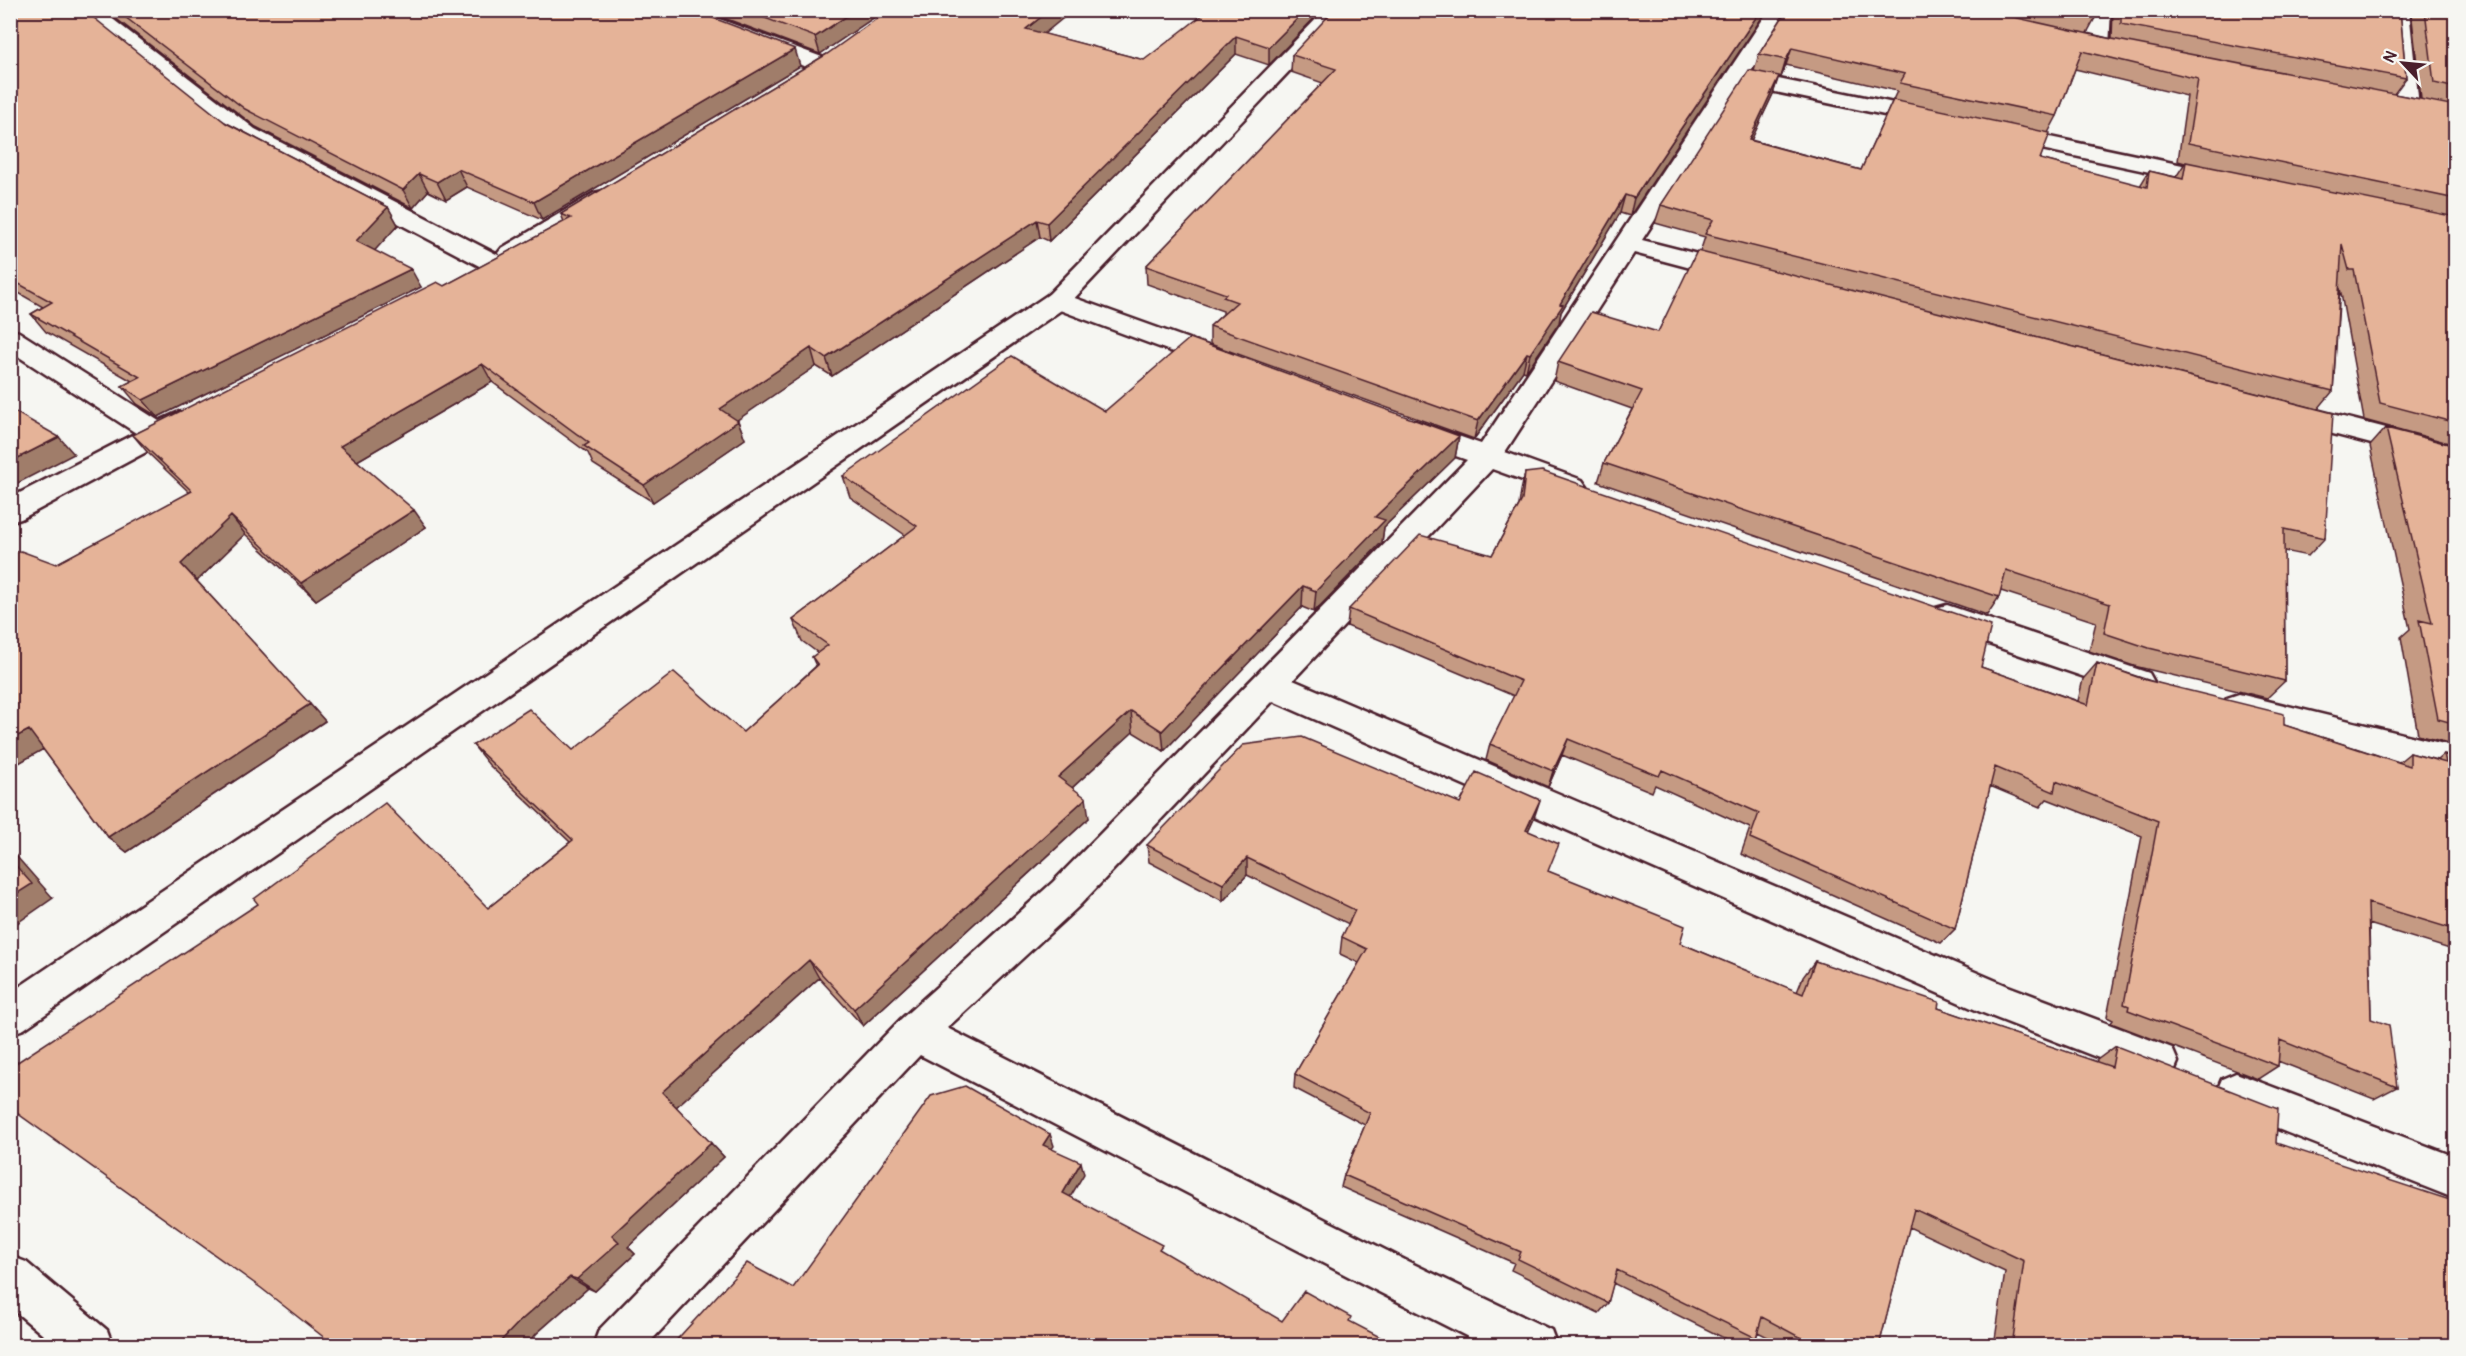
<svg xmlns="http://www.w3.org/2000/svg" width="2466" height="1356" font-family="Pangolin,sans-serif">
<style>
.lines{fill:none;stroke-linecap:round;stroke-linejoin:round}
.street-casing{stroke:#4a1f2b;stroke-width:5}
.secondary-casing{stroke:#4a1f2b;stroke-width:5}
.street{fill:#f6f6f2;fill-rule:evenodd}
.secondary{fill:#f6f6f2;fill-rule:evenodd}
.wall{fill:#c59a83;stroke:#4a1f2b;stroke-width:1.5;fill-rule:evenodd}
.shaded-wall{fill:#a07d6a;stroke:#4a1f2b;stroke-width:1.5}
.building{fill:#e5b398;stroke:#4a1f2b;stroke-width:1.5}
</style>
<rect width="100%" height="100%" fill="#f6f6f2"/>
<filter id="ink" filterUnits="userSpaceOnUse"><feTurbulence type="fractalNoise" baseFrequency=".0167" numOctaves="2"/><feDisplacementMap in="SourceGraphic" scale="12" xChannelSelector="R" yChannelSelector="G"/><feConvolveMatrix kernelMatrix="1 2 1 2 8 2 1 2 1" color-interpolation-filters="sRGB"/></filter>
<g filter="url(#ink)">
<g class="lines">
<g class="street-casing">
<path id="street" d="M77,10H101L255,129L500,256L498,253L502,248L594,193L603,191L612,193L615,198L612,203L520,258L511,261L504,259L507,263L503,269L494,271L485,269L239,139Z
M664,10H695L830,60L833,65L830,70L822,72L814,70L667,14Z
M1769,10H1790L1750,73L1932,111L1940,113L1943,118L1940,123L1932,125L1742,85L1642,240L1745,266L1749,272L1745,278L1736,280L1634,253L1505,452L1582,480L1587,487L1582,494L1572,498L1492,469L1293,680L2008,986L2172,1048L2178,1062L2172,1076L2158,1081L1983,1013L1273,701L1079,906L947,1028L1405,1260L1551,1330L1557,1346H1486L1375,1290L920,1055L646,1346H593L599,1330L901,1019L1053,882L1467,460L1405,438L1401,431L1405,424L1415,421L1481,444Z
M2091,10H2111L2109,47L2106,52L2098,53L2090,52L2087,47Z
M2389,10H2409L2419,106L2416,111L2408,113L2400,111L2397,106Z
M2003,127L2225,174L2233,176L2237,181L2233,186L2225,188L1995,139L1991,134L1995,129Z
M1058,292L1233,355L1237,361L1233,367L1223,370L1213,367L1049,306L1045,300L1049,294Z
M10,329L19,332L159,421L179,412L189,415L193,422L189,429L21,519L10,522V498L136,433L10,351Z
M2289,403L2456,446V466L2279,420L2275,413L2279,406Z
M1947,605L2149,673L2154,682L2149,691L2137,695L1936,626L1931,617L1936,608Z
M2239,694L2456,747V776L2227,718L2222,708L2227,698Z
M2236,1073L2456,1157V1199L2222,1107L2216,1093L2222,1079Z
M10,1256L26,1262L107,1330L113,1346H56L10,1307Z"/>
</g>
<g class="secondary-casing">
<path id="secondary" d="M1325,10H1347L1067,306L24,1029L10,1034V993L1049,294Z"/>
</g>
<use href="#street" class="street"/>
<use href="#secondary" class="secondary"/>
</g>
<path class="wall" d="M10,10L388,207L398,225L374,251L421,287L158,417L137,404L122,386L132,381L46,332L31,314L43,307L10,288Z
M105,10H692L800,66L542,220L467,187L446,200L428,191L413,208L256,127Z
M703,10H885L820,54Z
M1322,10L1269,65L1236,54L1049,241L1040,237L832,376L816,366L736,420L738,421L745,439L653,502L593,464L588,453L492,382L357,461L426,527L316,600L245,534L197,581L325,721L127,852L108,837L43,749L10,768V552L56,564L190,493L148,453L133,435L444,286L564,222L561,214L827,54L1044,34L1144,60Z
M1767,10L1630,216L1620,213L1561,312L1559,323L1526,372L1523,371L1474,439L1210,344V326L1223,314V311L1147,284L1146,266L1323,83L1291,72L1292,55Z
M1787,10H2096L2095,18L2087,33L2112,39L2113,10H2400L2406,78L2394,94L2421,99L2411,10H2456V445L2364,420L2340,288L2333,391L2318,409L1988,325L2325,538L2308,556L2284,551L2285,681L2267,698L2134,666L2089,651L2096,622L2001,591L1999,597L1987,615L1598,482L1604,463L1632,409L1554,381L1558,362L1658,332L1700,252L1705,237L1655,223L1661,205L1754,71L1759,54ZM1786,65L1897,91L1861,170L1751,140L1773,94L1778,77H1781ZM2075,69L2187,96L2178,161L2185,163L2176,177L2149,171L2140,186L2040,159L2048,133L2057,116Z
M1105,411L1459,436L1455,458L1384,527L1382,542L1314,612L1302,607L1164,751L1133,732L1072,788L1089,818L863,1026L819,978L676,1107L724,1157L628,1247L635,1254L595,1291L588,1288L537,1333L488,908L570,842L489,765L473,745L573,750L743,732L816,666L812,657L818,653L802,641L793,620L905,535L850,497L843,476Z
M2386,428L2456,446V745L2418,735L2401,637L2410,629L2370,446Z
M1525,473L1981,667L2078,701L2083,679L2097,663L2284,725L2399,762L2410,753L2437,760L2444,754L2456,757V951L2369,924L2371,1019L2397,1087L2374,1099L2278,1061V1066L2258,1079L2111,1023L2113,1020L2107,1017L2142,836L2047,799L2040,807L1990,786L1955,929L1941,943L1741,854L1750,828L1655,785L1652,792L1562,755L1548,787L1486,760L1490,744L1514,696L1347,626L1349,609L1492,555L1519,505L1521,491Z
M1460,803L1534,818L1528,831L1548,871L1680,943L1797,992L1803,977L1815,961L1938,1008L2096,1062L2097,1060L2116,1046L2276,1143L2456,1346H1994L2005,1272L1909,1227L1879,1346H1785L1758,1332L1756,1338L1746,1346H1740L1613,1283L1608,1303L1599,1313L1511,1270L1514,1263L1341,1187L1344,1175L1365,1125L1294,1088L1295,1074L1359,963L1340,954L1342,937L1349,924L1247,875L1223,901L1149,862L1147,845Z"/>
<path class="shaded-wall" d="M856,10H885L820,54L815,37Z
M1050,10H1073L1029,46L1026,29Z
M1306,10H1322L1269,65V47Z
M1761,10H1767L1630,216L1634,198Z
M1236,36V54L1049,241L1047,223Z
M1792,48L1786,65L1781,77L1786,60Z
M795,49L800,66L542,220L534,202Z
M1779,76L1773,94L1743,158L1749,140Z
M458,169L467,187L446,200L437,182Z
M419,174L428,191L413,208L403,190Z
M1625,195L1620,213L1561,312L1559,323L1526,372L1530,354Z
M388,207L398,225L367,259L356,241Z
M1037,220L1040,237L832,376L826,358Z
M411,269L421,287L158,417L143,400Z
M811,348L816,366L727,427L720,409Z
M1527,353L1523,371L1474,439L1478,421Z
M482,364L492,382L352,464L340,446Z
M738,421L745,439L653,502L644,485Z
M1459,436L1455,458L1384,527L1382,542L1314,612L1316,591L1375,517Z
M59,437L74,454L10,487V462Z
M414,510L426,527L316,600L301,583Z
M231,516L245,534L197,581L181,564Z
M1303,586L1302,607L1164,751L1162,731Z
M310,704L325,721L127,852L108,837Z
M1131,711L1133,732L1062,797L1058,777Z
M29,730L49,746L10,768V740Z
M1568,739L1562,755L1548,787L1553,771Z
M1086,798L1089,818L863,1026L854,1009Z
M1540,800L1534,818L1520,848L1526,830Z
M10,849L53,898L10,928Z
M1247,858V875L1223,901V884Z
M809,960L819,978L676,1107L662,1092Z
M1050,1134L1054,1146L1047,1156L1043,1145Z
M711,1143L724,1157L628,1247L635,1254L595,1291L577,1279L612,1235Z
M1081,1162L1084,1174L1066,1204L1063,1193Z
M570,1277L588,1288L537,1333L526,1346H496L518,1323Z"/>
<path class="building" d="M10,10H84L226,123L388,207L356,241L411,269L143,400L122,386L140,377L31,314L52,302L10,279Z
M116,10H692L795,49L534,202L458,169L437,182L419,174L403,190L245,109Z
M744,10H856L815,37Z
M889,10H1050L1026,29L1144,60L1209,10H1306L1269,47L1236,36L1047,223L1037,220L826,358L811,348L720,409L738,421L644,485L584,446L589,443L482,364L340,446L414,510L301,583L231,516L181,564L310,704L108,837L29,730L10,740V552L21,551L56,564L192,491L133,435L437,282L444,286L571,218L561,214L827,54Z
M1334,10H1761L1634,198L1625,195L1560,304L1563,305L1530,354L1527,353L1478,421L1210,326L1237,302L1223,297L1226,294L1146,266L1336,69L1292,55Z
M1787,10H1982L2107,38L2456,106V199L2188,143L2198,79L2082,51L2057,116L1900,83L1905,74L1792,48L1786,60L1759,54Z
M2061,10H2096L2095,18Z
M2121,10H2400L2406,78L2121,24Z
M2425,10H2456V88L2434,83Z
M1749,70L1779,76L1749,140L1861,170L1893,100L2050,133L2040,159L2147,187L2149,171L2183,179L2186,162L2456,217V423L2380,403L2354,270H2349L2342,244L2333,391L1705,234L1713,220L1661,205Z
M1697,251L2333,413L2325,538L2284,529L2285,681L2149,648L2104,633L2110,604L2006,570L1999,597L1604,463L1642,391L1558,362L1591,312L1658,332Z
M1190,338L1459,436L1375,517L1385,520L1316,591L1303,586L1162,731L1131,711L1058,777L1086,798L854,1009L809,960L662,1092L711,1143L612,1235L619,1242L577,1279L570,1277L518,1323L496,1346H335L261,1288L10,1108V1067L258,904L254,899L385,803L488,908L573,840L473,745L529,709L573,750L674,672L743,732L818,665L812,657L828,645L793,620L917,526L843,476L1012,356L1105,411Z
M10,409L59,437L10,462Z
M2386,428L2456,446V724L2438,719L2419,620L2432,623Z
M1542,471L1991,626L1981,667L2088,705L2097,663L2146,680L2284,714V725L2410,766V753L2446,763L2444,754L2456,757V930L2368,903L2371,1019L2389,1025L2397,1087L2280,1040L2278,1066L2128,1010L2129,1006L2124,1004L2158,821L2056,781L2054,792L1995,767L1955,929L1750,838L1759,813L1662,770L1659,776L1568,739L1553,771L1490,744L1521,681L1349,609L1420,535L1492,555L1522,500L1525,473Z
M1302,737L1460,803L1476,772L1540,800L1526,830L1559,844L1548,871L1685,926L1680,943L1803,994L1815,961L1939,1002L1938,1008L2112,1067L2116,1046L2278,1109L2276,1143L2456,1202V1346H2012L2024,1261L1914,1209L1879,1346H1816L1762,1317L1756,1338L1617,1270L1608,1303L1518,1259L1521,1252L1344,1175L1370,1113L1295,1074L1367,949L1342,937L1355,910L1247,858L1223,884L1147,845L1243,745Z
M10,859L32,884L10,898Z
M965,1086L1050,1134L1043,1145L1081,1162L1063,1193L1162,1245L1159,1249L1282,1321L1304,1291L1351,1317L1349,1321L1397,1346H671L747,1263L793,1288L931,1096Z"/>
</g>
<rect width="2466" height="1356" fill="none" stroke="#f6f6f2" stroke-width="36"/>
<rect x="18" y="18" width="2430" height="1320" fill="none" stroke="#4a1f2b" stroke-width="2" filter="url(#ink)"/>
<g transform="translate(2403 63) rotate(296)" stroke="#f6f6f2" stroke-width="4.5" paint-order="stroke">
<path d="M0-4.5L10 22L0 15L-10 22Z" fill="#4a1f2b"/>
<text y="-9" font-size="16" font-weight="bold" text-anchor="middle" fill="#4a1f2b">N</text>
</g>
</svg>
